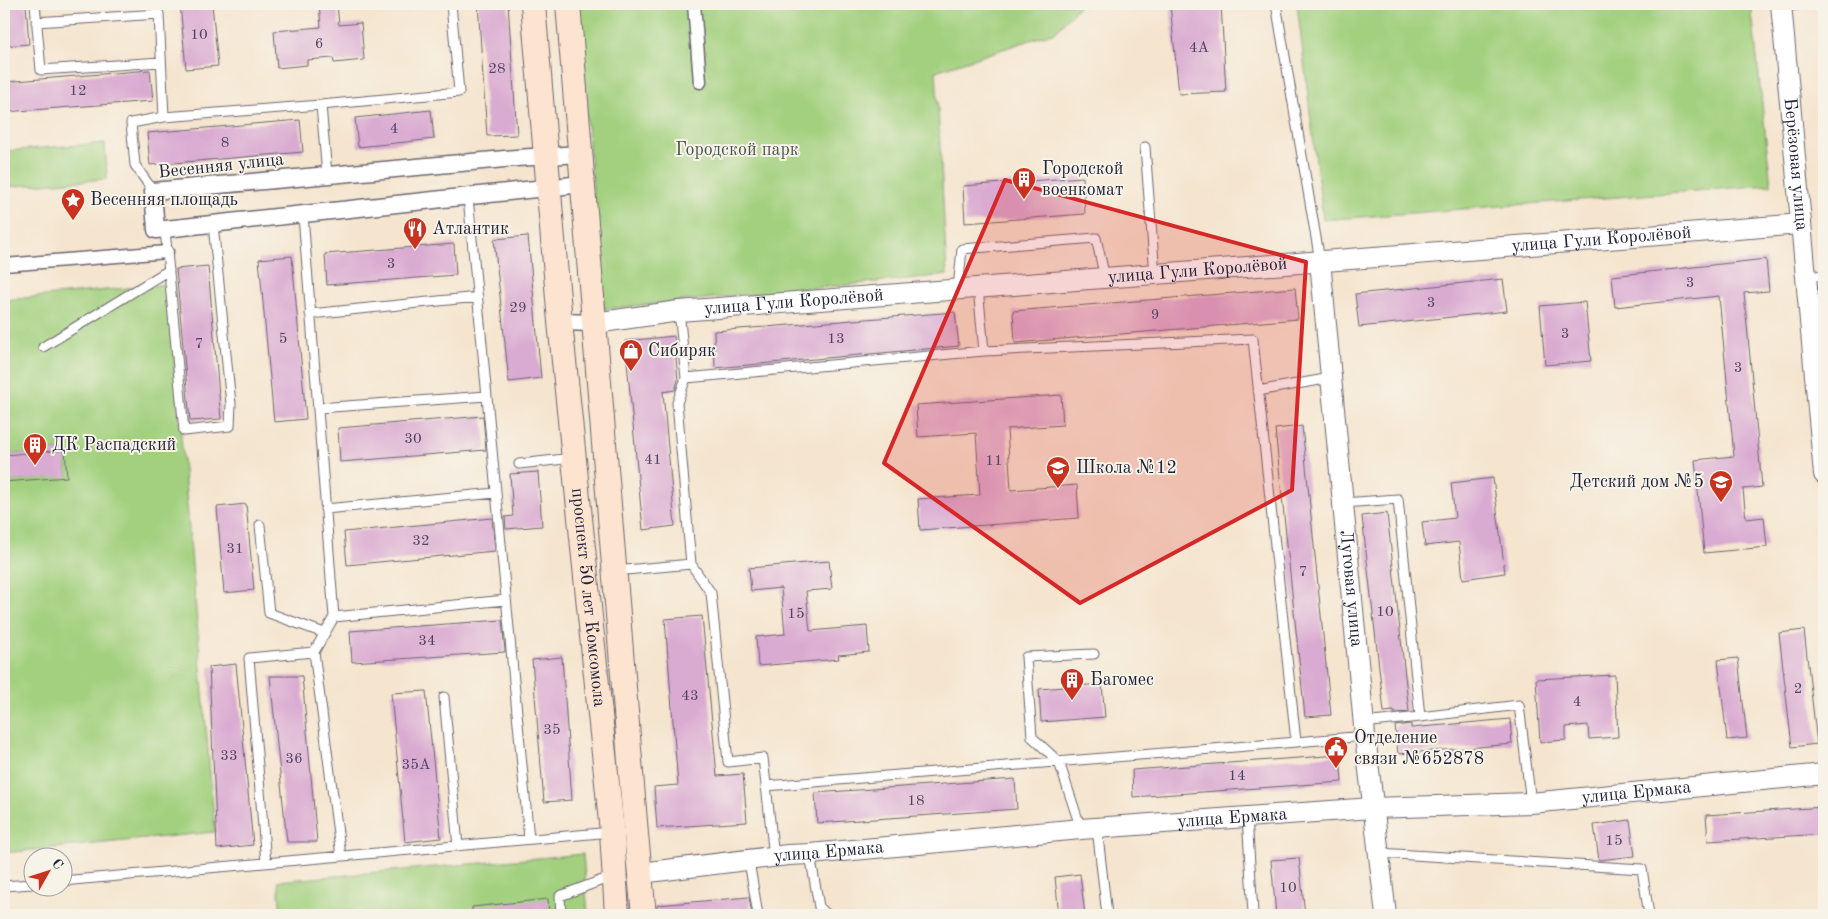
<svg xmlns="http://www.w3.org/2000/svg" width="1828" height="919" font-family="'Old Standard TT',serif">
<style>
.green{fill:#a2d07e;stroke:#62795c}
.building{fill:#daabd2}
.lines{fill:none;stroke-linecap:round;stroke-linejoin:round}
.service-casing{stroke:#6c666f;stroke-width:11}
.pedestrian-casing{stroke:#6c666f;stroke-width:15}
.minor-casing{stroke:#6c666f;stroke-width:19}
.tertiary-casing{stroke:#6c666f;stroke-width:22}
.secondary-casing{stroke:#6c666f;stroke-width:26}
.service{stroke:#fff;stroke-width:9}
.pedestrian{stroke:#fff;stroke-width:12}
.minor{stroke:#fff;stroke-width:16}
.tertiary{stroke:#fff;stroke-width:20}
.secondary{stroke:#fde4d0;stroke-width:24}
.marked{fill:#d62828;fill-opacity:0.2;stroke:#d62828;stroke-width:4;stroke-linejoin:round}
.labels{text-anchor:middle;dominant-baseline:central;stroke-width:4;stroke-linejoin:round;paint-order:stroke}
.number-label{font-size:15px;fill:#504461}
.park-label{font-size:18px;fill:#48564f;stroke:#f7f3e8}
.street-label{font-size:18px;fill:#22223b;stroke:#f7f3e8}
.poi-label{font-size:18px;fill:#22223b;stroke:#f7f3e8;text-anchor:start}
</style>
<rect width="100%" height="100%" fill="#f7f3e8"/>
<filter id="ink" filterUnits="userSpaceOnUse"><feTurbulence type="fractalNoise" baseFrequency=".02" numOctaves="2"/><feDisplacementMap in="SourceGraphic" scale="10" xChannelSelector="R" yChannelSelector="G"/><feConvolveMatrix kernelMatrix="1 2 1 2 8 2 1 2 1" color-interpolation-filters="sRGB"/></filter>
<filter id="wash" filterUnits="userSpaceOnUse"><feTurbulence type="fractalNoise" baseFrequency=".0096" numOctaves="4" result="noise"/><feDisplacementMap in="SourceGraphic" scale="20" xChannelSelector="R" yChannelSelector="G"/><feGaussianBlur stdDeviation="1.12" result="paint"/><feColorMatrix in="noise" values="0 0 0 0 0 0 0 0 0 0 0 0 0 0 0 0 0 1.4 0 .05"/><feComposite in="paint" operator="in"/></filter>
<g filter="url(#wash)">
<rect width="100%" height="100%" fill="#f5e5cf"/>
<path class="green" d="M576,4H1081L1055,32L936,71L947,275L604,309Z
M1297,4H1751L1771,185L1323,220Z
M105,143L107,179L4,187V151Z
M168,284L215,832L4,853V482L67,476L65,450L4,455V393H5L4,300Z
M583,854L588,915H281L278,881Z"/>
<g id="blocks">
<path class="building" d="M4,4H26L29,44L4,46Z
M180,4H212L218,66L186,69Z
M319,4H337L339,25L361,23L364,60L334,63L333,58L307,60V65L277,68L274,31L321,27Z
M478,4H508L517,135L487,136Z
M1170,4H1221L1226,92L1179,94Z
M150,70L153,101L4,112V82Z
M431,110L434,139L358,147L355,118Z
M300,120L303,152L150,165L147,133Z
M1083,177L1085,214L965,223L963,186Z
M528,236L541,378L509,382L494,239Z
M454,244L456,275L327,285L325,254Z
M292,256L306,419L274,422L259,259Z
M1766,259L1769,291L1744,293L1762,487L1743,489L1746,519L1764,517L1767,547L1704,553L1695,460L1734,456L1719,296L1615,307L1612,276Z
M208,266L221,419L190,421L176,269Z
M1503,279L1507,311L1359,327L1355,294Z
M1295,288L1298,319L1015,343L1013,311Z
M1585,302L1591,361L1545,365L1540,306Z
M955,312L959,346L715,368L714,331Z
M674,336L678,380L675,390L663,392L675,526L643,530L625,341Z
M1061,395L1063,425L1007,429L1011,490L1077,485L1079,518L920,530L918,499L980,495L976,433L918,437L916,405Z
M483,416L486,450L340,462L338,428Z
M1302,426L1331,715L1305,717L1275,429Z
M65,450L67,477L4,482V455Z
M538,472L542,526L506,529L505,517L513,516L510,474Z
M1493,478L1505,573L1463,579L1459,542L1425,546L1422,522L1455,518L1451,483Z
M246,504L254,590L224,593L217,507Z
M1387,513L1409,712L1394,713V711L1384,712L1362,516Z
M492,518L495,551L347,565L344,532Z
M829,561L832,589L806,591L810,631L867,626L869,652L838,655L839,659L758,666L756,637L785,634L781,588L751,591L749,568Z
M702,616L717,776L743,774L747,822L657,828L654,787L678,785L665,619Z
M502,620L505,652L352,662L350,631Z
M1804,630L1817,744L1792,747L1779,633Z
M562,657L572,800L544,802L532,660Z
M1738,658L1747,738L1727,740L1718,660Z
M236,664L253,845L217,849L209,667Z
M1615,675L1618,737L1589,739L1588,725L1566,727V740L1540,742L1536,679Z
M270,676H302L317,842H287Z
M1102,684L1105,717L1041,722L1039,689Z
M426,691L441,838L405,842L391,693Z
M1510,719L1512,744L1398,754L1395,726L1411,724V728Z
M1340,755L1342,782L1133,797L1132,770Z
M1015,779L1017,809L817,823L815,793Z
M1824,807V834L1708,841L1706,815Z
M1630,820L1635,856L1599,860L1594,825Z
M1299,858L1305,915H1276L1271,860Z
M1080,874L1085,915H1059L1055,877Z
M749,897L752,915H658L657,905Z
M548,899L549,915H472V907Z"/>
</g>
</g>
<g filter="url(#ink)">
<use href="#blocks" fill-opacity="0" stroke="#6c666f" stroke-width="1"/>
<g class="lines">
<g class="service-casing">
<path id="service" d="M35,4L41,70L161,62
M1276,4L1320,261
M1782,7L1804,4
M36,22L159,14L164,117L321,105L327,175
M321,105L459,92L451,4
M1145,147L1155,274
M153,191L135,165L131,123L164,117
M468,197L529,839
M303,215L334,617L314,652L341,856
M165,230L184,431L230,426L231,404L213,224
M1807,277L1824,275
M978,288L984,351
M958,289L962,249L1096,238L1105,278
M679,311L686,378L984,351L1253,339L1296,742L1365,736
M310,314L478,297
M43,347L169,270
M1258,391L1331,378
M318,408L487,396
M519,464L574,458
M1343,503L1398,499L1420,717L1519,705L1531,803
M325,509L496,493
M260,525L269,613L324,633
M691,564L711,593L728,762L763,758L774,857
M615,571L691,564L677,403L686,378
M334,617L506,600
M444,697L458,846
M1363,723L1420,717
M766,786L1296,742
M1247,817L1253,913
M1097,828L1107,915
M1081,829L1059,762L1032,737L1026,657L1094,654
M1379,853L1642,869L1649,915
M810,854L819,907L828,915
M749,861L758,915
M266,863L249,658L314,652
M62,881L612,832
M4,886L32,884
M561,915L560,896L613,876"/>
</g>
<g class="pedestrian-casing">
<path id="pedestrian" d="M694,4L700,82
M4,265L167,252"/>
</g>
<g class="minor-casing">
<path id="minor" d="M580,154L516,158L153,191L156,230L582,184
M560,322L595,323"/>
</g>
<g class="tertiary-casing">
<g id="tertiary">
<path id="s1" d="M1781,4L1824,474"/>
<path id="s2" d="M1320,261L1365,736L1386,915"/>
<path id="s3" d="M595,323L679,311L1801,224"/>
<path id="s4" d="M641,873L788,855L810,854L1081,829L1372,808L1531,803L1824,774"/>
</g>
</g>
<g class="secondary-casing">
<g id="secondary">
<path id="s5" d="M533,4L560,322L612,832L617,915"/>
<path d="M568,4L636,834L644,915"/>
</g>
</g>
<use href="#service" class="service"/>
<use href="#pedestrian" class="pedestrian"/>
<use href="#minor" class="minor"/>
<use href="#tertiary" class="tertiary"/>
<use href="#secondary" class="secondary"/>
</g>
</g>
<path class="marked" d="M1005,180L1306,262L1292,490L1080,603L884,463Z"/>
<defs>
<g id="building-pin" transform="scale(1.25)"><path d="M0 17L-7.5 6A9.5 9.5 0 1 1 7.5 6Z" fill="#c8321e" stroke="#f7f3e8"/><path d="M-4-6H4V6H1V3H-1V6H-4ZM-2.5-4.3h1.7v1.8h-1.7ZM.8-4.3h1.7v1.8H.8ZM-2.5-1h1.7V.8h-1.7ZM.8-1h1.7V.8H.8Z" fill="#fff"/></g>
<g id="sight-pin" transform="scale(1.25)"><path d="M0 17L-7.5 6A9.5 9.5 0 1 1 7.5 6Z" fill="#c8321e" stroke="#f7f3e8"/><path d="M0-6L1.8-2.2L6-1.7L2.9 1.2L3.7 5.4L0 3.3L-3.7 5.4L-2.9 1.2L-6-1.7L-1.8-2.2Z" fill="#fff"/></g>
<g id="restaurant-pin" transform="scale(1.25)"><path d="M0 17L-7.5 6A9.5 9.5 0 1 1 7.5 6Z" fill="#c8321e" stroke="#f7f3e8"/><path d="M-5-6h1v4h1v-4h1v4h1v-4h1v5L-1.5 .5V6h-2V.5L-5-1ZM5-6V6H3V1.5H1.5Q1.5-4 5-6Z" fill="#fff"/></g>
<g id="shop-pin" transform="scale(1.25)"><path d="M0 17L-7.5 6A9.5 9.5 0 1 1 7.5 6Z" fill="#c8321e" stroke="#f7f3e8"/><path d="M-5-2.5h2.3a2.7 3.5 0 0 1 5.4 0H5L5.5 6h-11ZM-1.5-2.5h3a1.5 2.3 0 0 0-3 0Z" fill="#fff"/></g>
<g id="school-pin" transform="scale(1.25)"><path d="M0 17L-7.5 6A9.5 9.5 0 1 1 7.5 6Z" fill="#c8321e" stroke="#f7f3e8"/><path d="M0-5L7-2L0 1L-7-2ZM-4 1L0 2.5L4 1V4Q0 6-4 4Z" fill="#fff"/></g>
<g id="civic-pin" transform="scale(1.25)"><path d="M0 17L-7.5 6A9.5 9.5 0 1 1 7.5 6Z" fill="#c8321e" stroke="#f7f3e8"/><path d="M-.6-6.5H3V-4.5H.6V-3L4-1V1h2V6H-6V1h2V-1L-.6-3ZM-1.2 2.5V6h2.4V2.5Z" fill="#fff"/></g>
</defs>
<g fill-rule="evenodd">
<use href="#building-pin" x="1024" y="179"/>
<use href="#sight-pin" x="73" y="200"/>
<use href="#restaurant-pin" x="415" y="229"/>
<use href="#shop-pin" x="631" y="351"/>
<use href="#building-pin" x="35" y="445"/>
<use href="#school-pin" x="1058" y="468"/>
<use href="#school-pin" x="1721" y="482"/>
<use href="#building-pin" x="1072" y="680"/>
<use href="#civic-pin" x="1336" y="748"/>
</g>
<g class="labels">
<g class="number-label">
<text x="199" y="35">10</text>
<text x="319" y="44">6</text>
<text x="1199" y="48">4А</text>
<text x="497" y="69">28</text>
<text x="78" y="91">12</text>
<text x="394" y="129">4</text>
<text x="225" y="143">8</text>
<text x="391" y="264">3</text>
<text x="1690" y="283">3</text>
<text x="1431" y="303">3</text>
<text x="518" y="308">29</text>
<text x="1155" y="315">9</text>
<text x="1565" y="334">3</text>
<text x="283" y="339">5</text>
<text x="836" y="339">13</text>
<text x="199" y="344">7</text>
<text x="1738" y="368">3</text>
<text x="413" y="439">30</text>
<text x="653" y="460">41</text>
<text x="994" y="461">11</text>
<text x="421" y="541">32</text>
<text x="235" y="549">31</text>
<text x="1303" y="572">7</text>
<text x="1385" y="612">10</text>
<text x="796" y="614">15</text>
<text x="427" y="641">34</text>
<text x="1798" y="689">2</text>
<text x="690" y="696">43</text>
<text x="1577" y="702">4</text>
<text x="552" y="730">35</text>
<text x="229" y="756">33</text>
<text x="294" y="759">36</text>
<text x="416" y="765">35А</text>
<text x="1237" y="776">14</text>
<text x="916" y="801">18</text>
<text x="1614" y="841">15</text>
<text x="1288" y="888">10</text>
</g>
<g class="park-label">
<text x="737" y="150">Городской парк</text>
</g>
<g class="street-label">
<text stroke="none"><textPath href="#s1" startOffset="161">Берёзовая улица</textPath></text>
<text transform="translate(221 166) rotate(-6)">Весенняя улица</text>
<text stroke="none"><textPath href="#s3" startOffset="1010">улица Гули Королёвой</textPath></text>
<text stroke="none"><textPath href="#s3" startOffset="605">улица Гули Королёвой</textPath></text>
<text stroke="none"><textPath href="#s3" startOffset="200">улица Гули Королёвой</textPath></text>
<text stroke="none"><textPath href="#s2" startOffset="329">Луговая улица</textPath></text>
<text stroke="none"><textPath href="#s5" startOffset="596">проспект 50 лет Комсомола</textPath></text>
<text stroke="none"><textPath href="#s4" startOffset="999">улица Ермака</textPath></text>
<text stroke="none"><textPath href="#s4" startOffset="594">улица Ермака</textPath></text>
<text stroke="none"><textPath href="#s4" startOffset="189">улица Ермака</textPath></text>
</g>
<g class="poi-label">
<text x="1042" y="169">Городской<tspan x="1042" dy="21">военкомат</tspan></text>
<text x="90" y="200">Весенняя площадь</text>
<text x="432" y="229">Атлантик</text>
<text x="648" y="351">Сибиряк</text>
<text x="52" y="445">ДК Распадский</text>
<text x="1076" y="468">Школа №12</text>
<text x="1704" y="482" text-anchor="end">Детский дом №5</text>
<text x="1090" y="680">Багомес</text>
<text x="1354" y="738">Отделение<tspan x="1354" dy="21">связи №652878</tspan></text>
</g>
</g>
<rect width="1828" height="919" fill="none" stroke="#f7f3e8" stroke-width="20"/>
<g transform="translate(48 872) rotate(51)"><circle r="24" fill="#f7f3e8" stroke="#a29fa3"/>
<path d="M0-4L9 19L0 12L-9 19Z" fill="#c8321e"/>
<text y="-8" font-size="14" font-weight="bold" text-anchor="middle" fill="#22223b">С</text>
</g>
</svg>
